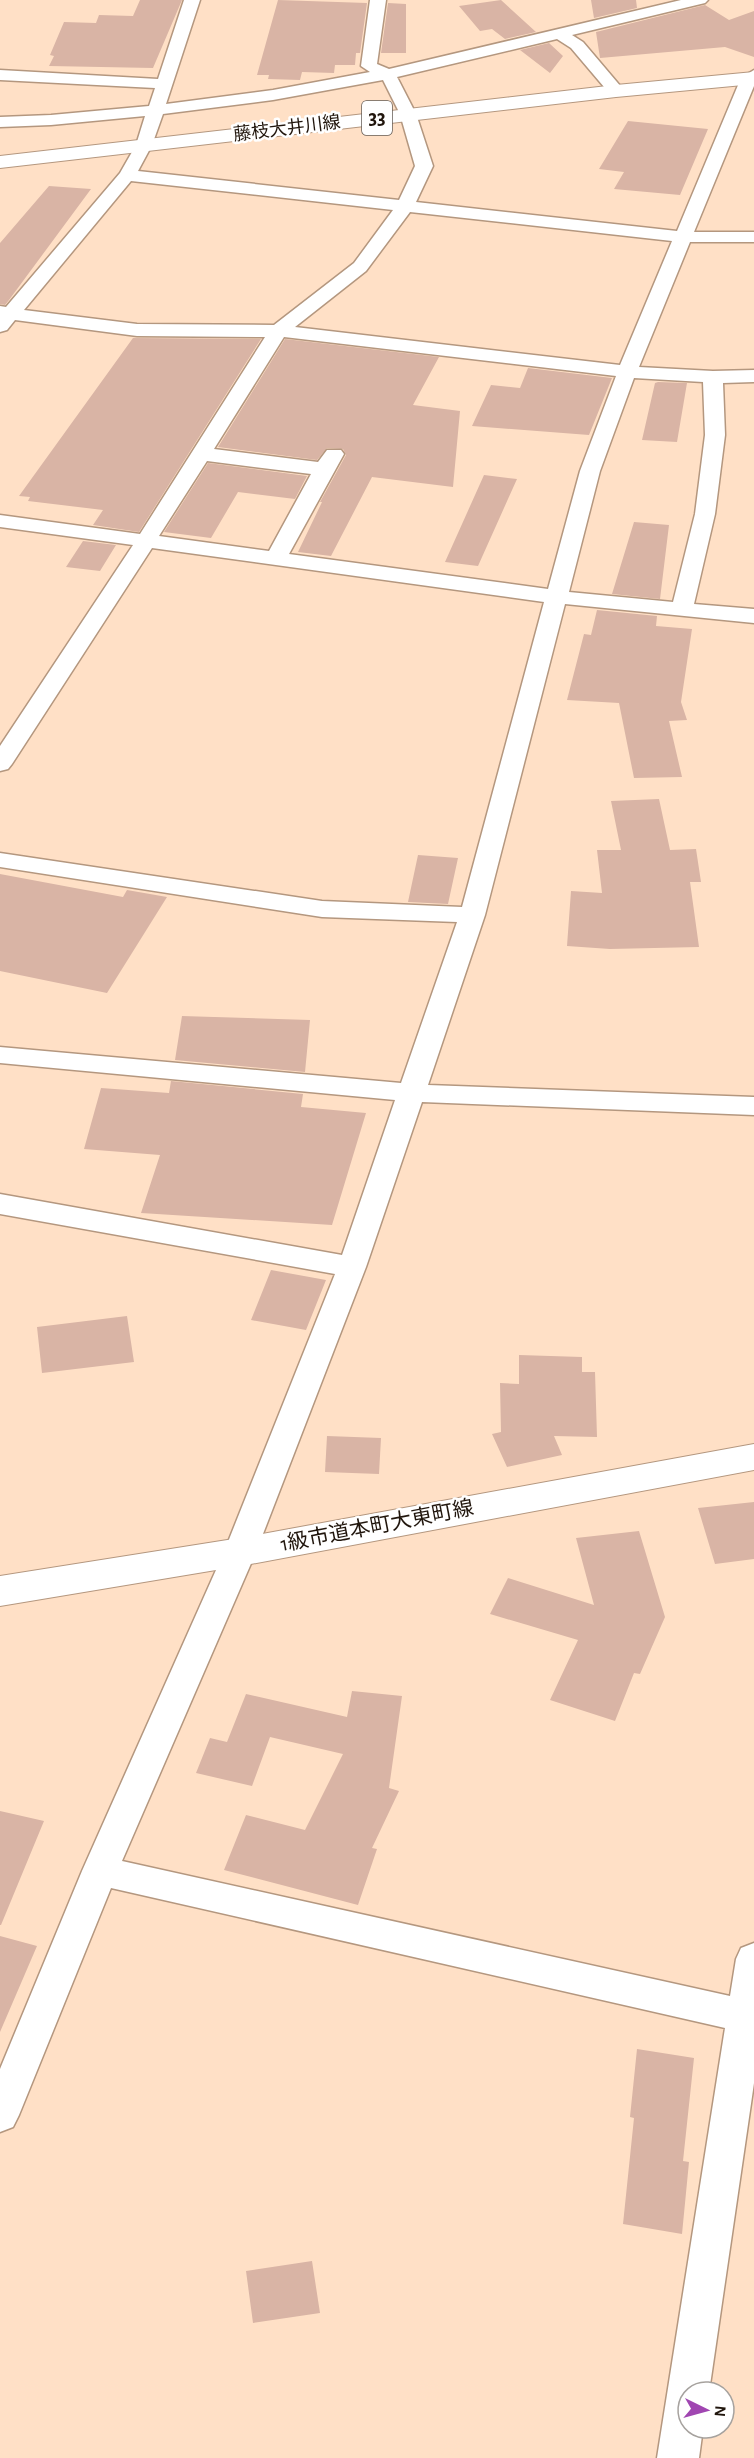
<svg xmlns="http://www.w3.org/2000/svg" width="754" height="2458" font-family="'Alegreya Sans','Noto Sans JP',sans-serif">
<style>
.building{fill:#d9b4a5}
.lines{fill:none;stroke-linecap:round;stroke-linejoin:round}
.street-casing{stroke:#b4977f;stroke-width:3}
.secondary-casing{stroke:#b4977f;stroke-width:2}
.primary-casing{stroke:#b4977f;stroke-width:2}
.street{fill:#fff;fill-rule:evenodd}
.secondary{fill:#fff;fill-rule:evenodd}
.primary{fill:#fff;fill-rule:evenodd}
.labels{text-anchor:middle;dominant-baseline:central;stroke-width:5;stroke-linejoin:round;paint-order:stroke}
.far-street-label{font-size:18px;fill:#21160d;stroke:#fff}
.shield{fill:#fff;stroke:#645c56;stroke-width:1.5}
.shield-label{font-size:20px;font-weight:bold;fill:#21160d}
.street-label{font-size:21px;fill:#21160d;stroke:#fff}
</style>
<rect width="100%" height="100%" fill="#ffe0c6"/>
<path class="building" d="M140,0H182L153,68L49,66L54,56L50,55L64,22L96,23L99,15L133,16Z
M278,0L367,3L360,53H356L355,65H335L334,73L302,72L300,80L268,79L269,75H257Z
M501,0L536,32L505,39L492,29L480,31L459,6Z
M591,0H636L637,8L594,18Z
M388,3L406,4V53H381Z
M705,5L729,20L754,11V57L725,47L600,58L596,32Z
M549,43L563,56L550,73L520,50Z
M628,121L708,129L680,195L614,189L624,172L599,169Z
M49,186L91,189L9,300L5,305L0,304V243Z
M133,338L261,339L139,532L93,525L103,510L28,501L30,497L19,496Z
M285,339L439,357L413,405L460,411L453,487L372,477L331,556L298,552L322,502H320L346,455L343,449L327,448L317,460L218,447Z
M528,368L612,378L589,435L472,426L491,385L520,388Z
M658,382L687,383L677,442L642,440L655,383Z
M208,463L307,476L295,499L238,492L211,538L164,532Z
M484,475L517,479L478,566L445,562Z
M634,522L669,525L660,599L612,594Z
M83,541L116,545L100,571L66,567Z
M597,610L657,616L656,626L692,629L681,702L687,720L669,721L682,777L634,778L619,703L567,700L584,634L591,635Z
M659,799L670,850L696,849L701,882H690L699,947L610,949L567,946L571,891L602,893L597,850H621L611,801Z
M418,855L458,858L448,904L408,902Z
M0,874L123,897L127,890L167,897L107,993L0,971Z
M182,1016L310,1020L305,1072L175,1060Z
M171,1081L303,1094L301,1107L366,1113L332,1225L141,1213L160,1155L84,1149L101,1088L169,1093Z
M271,1270L326,1280L306,1330L251,1320Z
M127,1316L134,1362L42,1373L37,1327Z
M519,1355L582,1357V1372H595L597,1437L554,1436L562,1455L507,1467L492,1434L501,1432L500,1383L519,1384Z
M327,1436L381,1438L379,1474L325,1472Z
M754,1502V1559L715,1564L698,1508Z
M639,1531L665,1617L640,1674L634,1673L615,1721L550,1700L578,1640L490,1614L508,1578L594,1605L576,1538Z
M352,1691L402,1696L389,1788L399,1791L372,1848L377,1849L358,1905L224,1870L246,1815L305,1830L343,1754L270,1737L252,1786L196,1773L210,1738L227,1742L246,1694L347,1717Z
M0,1811L44,1821L1,1925H0Z
M0,1936L37,1946L0,2032Z
M637,2049L694,2058L683,2161L689,2162L682,2234L623,2224L634,2118L630,2117Z
M312,2261L320,2313L253,2323L246,2271Z"/>
<g class="lines">
<g class="street-casing">
<path id="street" d="M184,0H200L166,104L273,90L370,72L361,66L370,0H386L377,64L389,69L681,0H708L705,3L572,35L583,42L622,88L624,91L622,94H610L571,48L557,39L397,77L416,114L433,166L416,202L677,231L741,78L754,70V86L694,232H754V242H690L639,367L713,371L754,370V382L723,383L725,435L715,514L694,604L754,609V623L565,604L485,915L428,1085L754,1097V1115L422,1102L366,1267L256,1552L122,1861L730,1996L736,1959L741,1948L754,1943V2083L709,2392H688V2428H703L699,2458H657L725,2028L111,1888L19,2115L13,2127L0,2132V2069L82,1871L224,1552L335,1274L0,1214V1194L342,1255L395,1100L0,1063V1047L401,1083L457,922L322,917L0,867V853L322,901L462,907L544,602L152,548L12,764L8,769L0,771V746L133,545L0,527V515L140,534L265,337L137,336L15,320L7,330L0,332V306L6,307L120,173L136,145L145,116L51,125L0,127V117L51,115L149,106L155,88L0,80V70L158,79ZM383,80L400,114L415,166L399,200L138,171L152,145L163,114L273,100ZM131,181L393,210L354,263L274,325L137,324L24,310ZM410,212L672,241L620,365L295,327L366,271ZM284,337L616,376L580,471L548,589L289,554L344,454L341,450H327L318,462L214,449ZM634,378L703,382L705,435L695,514L673,602L569,592L600,471ZM207,461L311,474L269,551L159,536Z"/>
</g>
<g class="secondary-casing">
<path id="secondary" d="M754,1444V1470L240,1566L0,1606V1576L240,1538Z"/>
</g>
<g class="primary-casing">
<path id="primary" d="M754,72V84L616,97L0,168V156L616,85Z"/>
</g>
<use href="#street" class="street"/>
<use href="#secondary" class="secondary"/>
<use href="#primary" class="primary"/>
</g>
<g class="labels">
<g class="far-street-label">
<text transform="translate(287 129) rotate(-7)">藤枝大井川線</text>
</g>
<rect class="shield" x="362" y="101" width="30" height="34" rx="4.5"/>
<g class="shield-label">
<text x="377" y="118">33</text>
</g>
<g class="street-label">
<text transform="translate(377 1526) rotate(-11)">1級市道本町大東町線</text>
</g>
</g>
<g transform="translate(706 2410) rotate(95)"><circle r="28" fill="#ffffff" stroke="#a6a29e" stroke-width="1.5"/>
<path d="M0-4.5L10 22L0 15L-10 22Z" fill="#a046b1"/>
<text y="-9" font-size="16" font-weight="bold" text-anchor="middle" fill="#21160d">N</text>
</g>
</svg>
